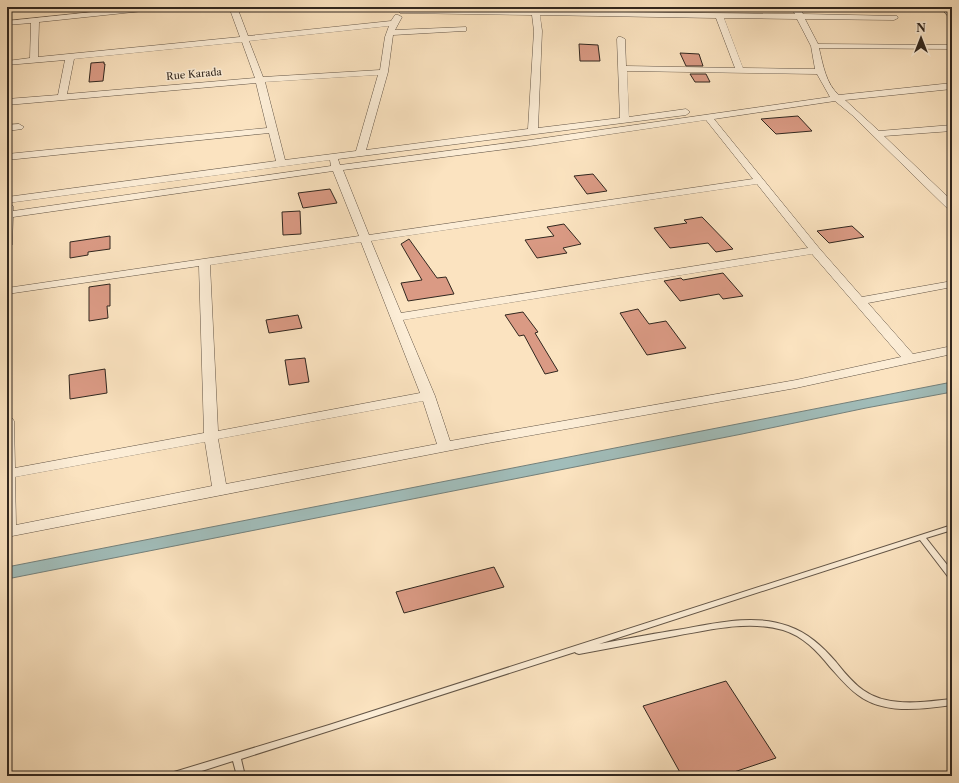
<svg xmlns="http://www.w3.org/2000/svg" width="959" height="783" font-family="'Libre Caslon Text',serif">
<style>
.water{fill:#a1bdba;stroke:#74817c}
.building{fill:#da9a84;stroke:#31271f}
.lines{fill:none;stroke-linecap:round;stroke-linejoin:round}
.service-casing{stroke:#645647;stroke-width:2}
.minor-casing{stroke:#645647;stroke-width:1}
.service{fill:#fcedd6;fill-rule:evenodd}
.minor{fill:#fcedd6;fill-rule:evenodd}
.labels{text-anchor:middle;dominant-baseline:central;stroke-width:3;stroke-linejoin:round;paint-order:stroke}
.far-street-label{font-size:10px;fill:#31271f;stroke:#fcedd6}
</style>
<rect width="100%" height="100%" fill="#fbe3c0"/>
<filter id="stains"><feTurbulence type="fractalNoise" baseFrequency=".005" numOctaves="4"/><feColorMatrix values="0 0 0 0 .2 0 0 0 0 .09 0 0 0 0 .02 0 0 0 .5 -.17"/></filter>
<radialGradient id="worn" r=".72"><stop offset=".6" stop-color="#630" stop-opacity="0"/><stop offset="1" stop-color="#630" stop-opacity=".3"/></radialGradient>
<path class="water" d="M952,382V392L866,408L742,434L7,579V567Z"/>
<path class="building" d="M579,44L598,45L600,61H580Z
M680,53L699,54L703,66H686Z
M104,62V64H105L103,81L89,82L91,63Z
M690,74H706L710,82H695Z
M798,116L812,131L776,134L761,119Z
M593,174L607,191L587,194L574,176Z
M330,189L337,203L303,208L298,193Z
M300,211L301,234L283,235L282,212Z
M702,217L733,249L716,252L708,243L670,248L654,228L687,223L684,220Z
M564,224L581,244L563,248L567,253L537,258L525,240L554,236L547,227Z
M852,226L864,237L829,243L817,231Z
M110,236V249L88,252V255L70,258V242Z
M409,239L437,278L446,277L454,294L408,301L401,283L422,280L401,244Z
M723,273L743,296L723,299L719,294L680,301L664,281L681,278L683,280Z
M110,284V306H107L108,318L89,321V287Z
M638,309L649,324L666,321L686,348L647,355L620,313Z
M523,312L538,332L535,333L558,371L545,374L524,335L519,336L505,315Z
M298,315L302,328L269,333L266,320Z
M305,358L309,382L289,385L285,360Z
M105,369L107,393L70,399L69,375Z
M494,567L504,587L404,613L396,592Z
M726,681L776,758L722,776H682L643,706Z"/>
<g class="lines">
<g class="service-casing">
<path id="service" d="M952,525V530L926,538L952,571V579L949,578L920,540L599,644C625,639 651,634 677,630C712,624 753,613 788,626C808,633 822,646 836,662C844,672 852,682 863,690C888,708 924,702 952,699V705C922,709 884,715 858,695C847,687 839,677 830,667C817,651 803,636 783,630C748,620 709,630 675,636C643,642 611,648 579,654L576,653L575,652L329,731L241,759L245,776H237L233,761L186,776H170L171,773L174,772L329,725Z"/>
</g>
<g class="minor-casing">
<path id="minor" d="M140,7H166L162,9L39,22L38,57L240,37L229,7H237L248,36L391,21L395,15H398L402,17L395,30L466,27V31H463L393,35L388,72L366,150L528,129L534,31L532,15L403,13H400V9L532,11L531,7H539V11L795,14L791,7H799L803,14L897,16L898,18L894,20L805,19L818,44L952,45V49L819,48C823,65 826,84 839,95L952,83V89L845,100L879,131L952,125V131L884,136L952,201V210L948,209L852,115L835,101L714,119L819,248L862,297L952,281V287L868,303L913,354L952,346V354L796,388L488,443L7,537V417L12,418L14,421L15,468L204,433L199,266L7,294V288L359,236L333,171L13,217L12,245L7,248V197L276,161L269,133L7,160V154L267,128L256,83L7,105V99L58,95L65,60L7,65V61L30,58L31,23L7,25V21ZM540,15L716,18L735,68L626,66L625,39L621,37H618L617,39L620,118L538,128L542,31ZM724,18L797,19L811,46L815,69L743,68ZM389,26L385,37L380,70L263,77L249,41ZM242,42L255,78L67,94L74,59ZM627,71L817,74L830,97L530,140L340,165L338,159L686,115L690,112L686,109L629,117ZM378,75L356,151L285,160L265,82ZM706,120L753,179L369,235L343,170L530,146ZM330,160L331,166L13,211V206L8,203ZM757,184L808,248L401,313L371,241ZM361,242L420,393L218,431L210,265ZM812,254L901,357L796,380L450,441L435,396L403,320ZM423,401L437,444L226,484L218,439ZM205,442L212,486L16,525L15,477Z
M940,7H948L952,11V17H949Z
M19,124L24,127L22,129L7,131V125Z"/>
</g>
<use href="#service" class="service"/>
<use href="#minor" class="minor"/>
</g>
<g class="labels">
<g class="far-street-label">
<text transform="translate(194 74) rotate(-5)">Rue Karada</text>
</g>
</g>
<rect width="959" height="783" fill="none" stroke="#fbe3c0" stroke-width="24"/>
<rect x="8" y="8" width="943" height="767" fill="none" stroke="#31271f" stroke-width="2"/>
<rect x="12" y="12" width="935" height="759" fill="none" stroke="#31271f"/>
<g transform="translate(921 38)" stroke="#fcedd6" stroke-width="3" paint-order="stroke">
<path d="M0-3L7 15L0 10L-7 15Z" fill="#31271f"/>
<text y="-6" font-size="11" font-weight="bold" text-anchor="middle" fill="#31271f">N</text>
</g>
<rect width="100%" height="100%" filter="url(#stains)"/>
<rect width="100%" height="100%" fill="url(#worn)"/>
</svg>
